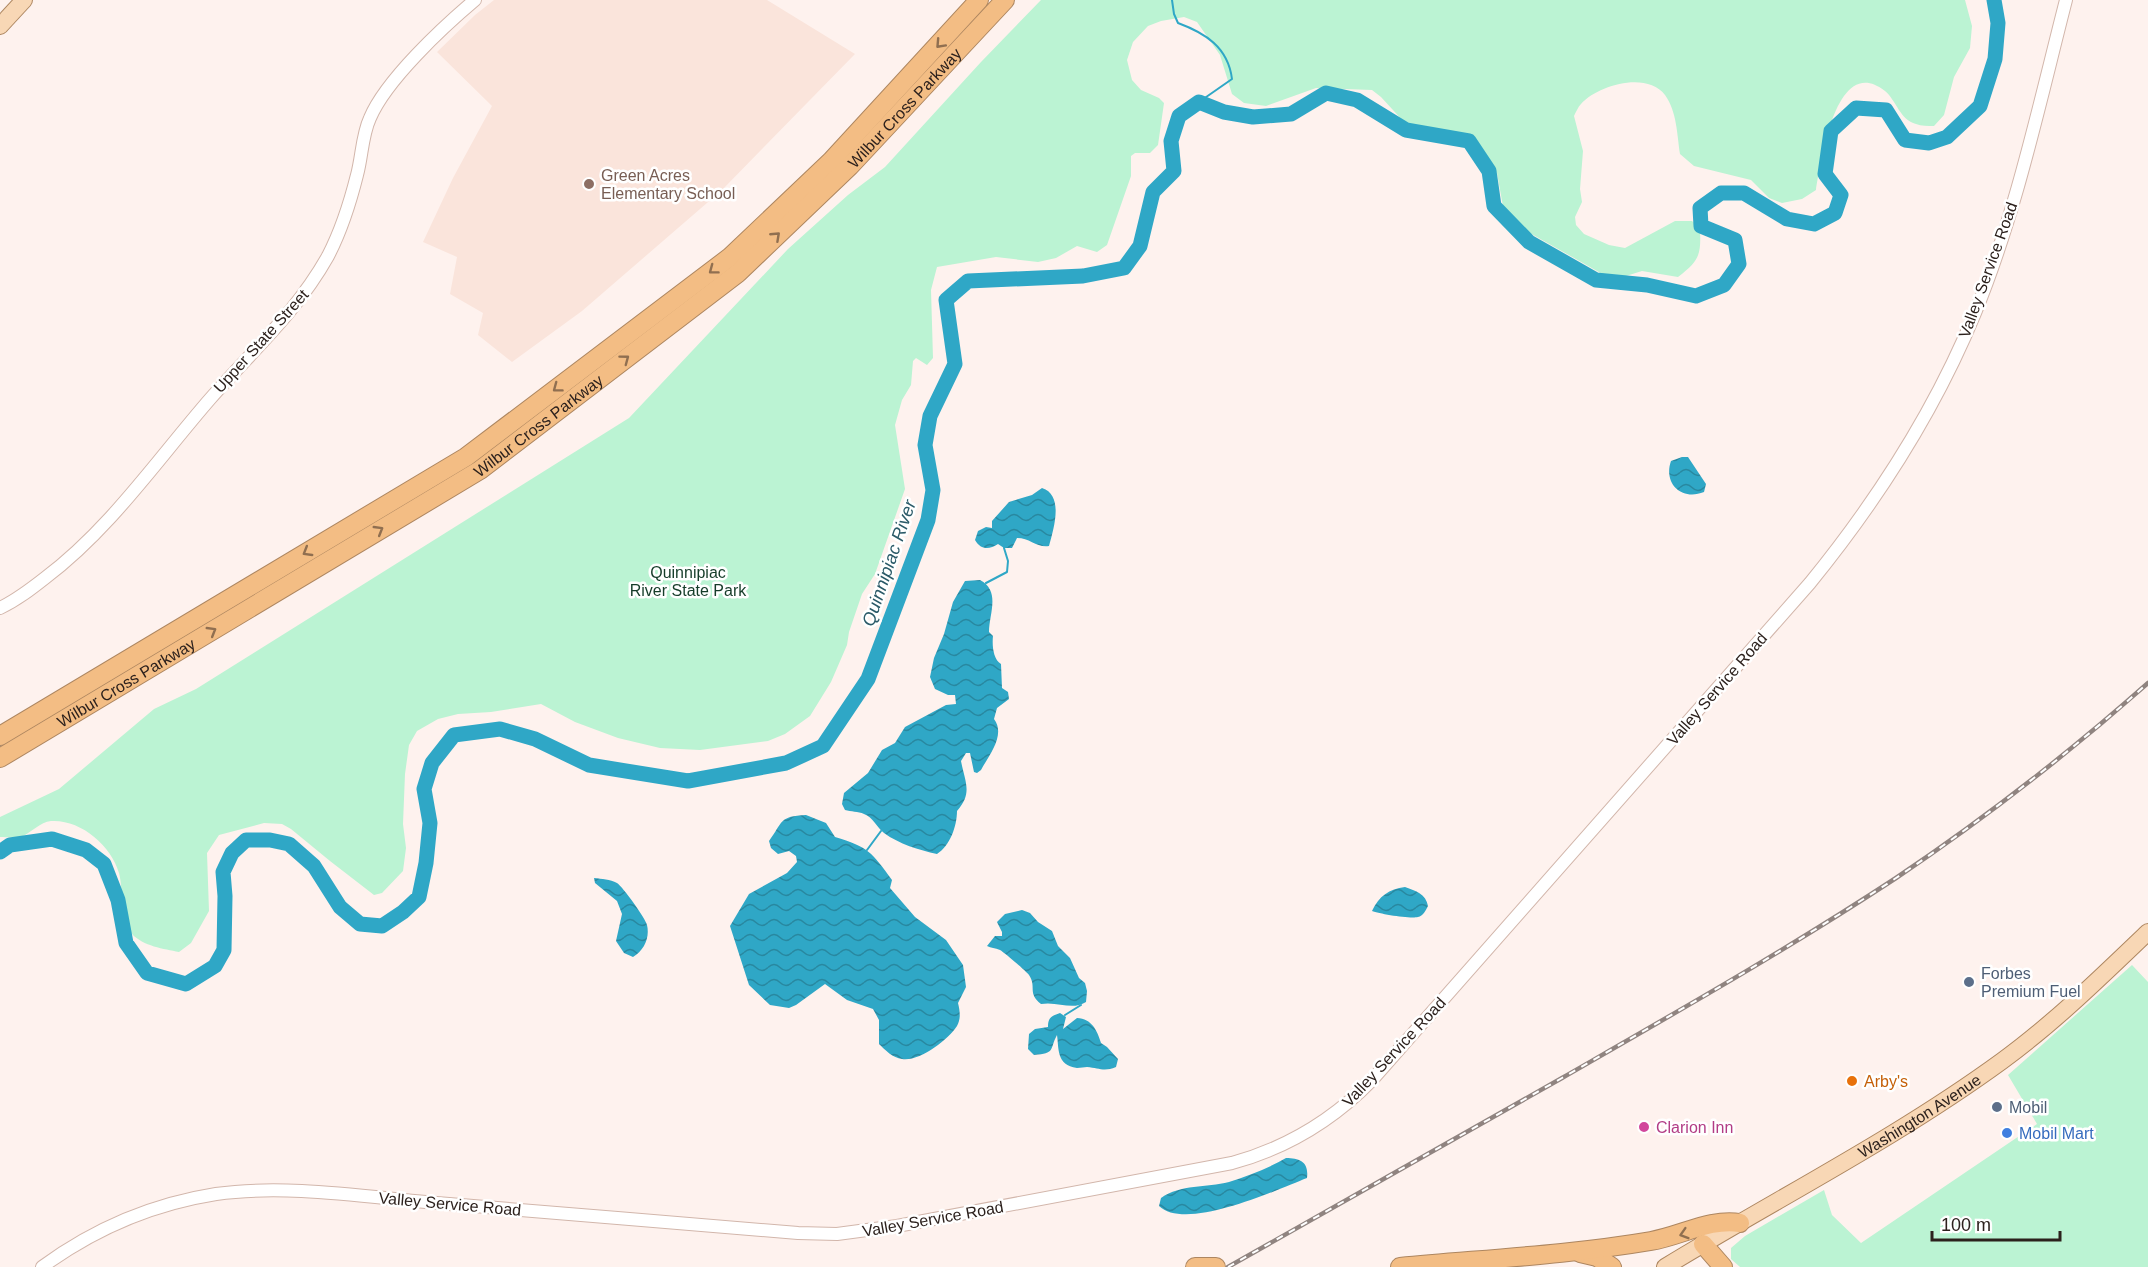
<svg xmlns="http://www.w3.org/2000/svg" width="2148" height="1267" font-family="Helvetica,sans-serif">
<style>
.built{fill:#fae4db}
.green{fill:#bbf3d3}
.water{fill:url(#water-waves)}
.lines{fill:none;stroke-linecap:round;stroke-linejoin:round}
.stream{stroke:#2fa7c6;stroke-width:2}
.river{stroke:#2fa7c6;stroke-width:15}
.minor-casing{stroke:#d2b6ab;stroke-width:14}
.major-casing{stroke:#ad8660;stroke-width:18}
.highway-casing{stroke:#ad8660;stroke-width:20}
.minor{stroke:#fff;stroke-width:12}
.major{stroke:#f8d7b5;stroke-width:16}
.highway{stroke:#f3bd84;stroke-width:18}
.rail-casing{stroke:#908480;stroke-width:4.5}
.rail{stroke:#fff;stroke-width:2;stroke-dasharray:7;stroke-linecap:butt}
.oneway{stroke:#906f50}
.education-dot{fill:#8d6e63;stroke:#fff;stroke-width:2}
.service-dot{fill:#5c6f8a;stroke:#fff;stroke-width:2}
.food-dot{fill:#e8710a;stroke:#fff;stroke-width:2}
.hotel-dot{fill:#d1479c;stroke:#fff;stroke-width:2}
.shop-dot{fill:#3f7fe0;stroke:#fff;stroke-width:2}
.labels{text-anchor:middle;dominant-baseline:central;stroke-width:5;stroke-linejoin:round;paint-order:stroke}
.street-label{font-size:16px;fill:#2c211d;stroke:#fff}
.education-label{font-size:16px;fill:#785e54;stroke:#fff;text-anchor:start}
.park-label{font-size:16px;fill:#153c29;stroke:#fff}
.service-label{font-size:16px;fill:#4e5e75;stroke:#fff;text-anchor:start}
.food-label{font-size:16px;fill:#c56008;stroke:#fff;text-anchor:start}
.hotel-label{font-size:16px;fill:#b23c85;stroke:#fff;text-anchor:start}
.shop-label{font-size:16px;fill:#366cbe;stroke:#fff;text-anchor:start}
.water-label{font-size:18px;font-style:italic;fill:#2b5a68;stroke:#fff}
</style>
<defs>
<pattern id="water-waves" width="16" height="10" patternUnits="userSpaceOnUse" patternTransform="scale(1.5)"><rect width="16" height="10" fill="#2fa7c6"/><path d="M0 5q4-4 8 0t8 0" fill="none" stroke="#2888a0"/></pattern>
</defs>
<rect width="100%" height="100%" fill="#fef2ee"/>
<path class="built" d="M494,0H767L855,54L722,190L582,311L512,362L478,335L483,313L450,294L457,257L423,242L453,178L492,106L437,52L475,15Z"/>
<path class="green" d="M1041,0H1965L1972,26L1970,48L1954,77L1944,115L1934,126C1928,126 1921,126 1916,124C1900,120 1896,100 1885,91C1836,52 1821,161 1816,190L1802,199L1782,203L1769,198L1751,180L1694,166L1680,154C1677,134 1677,112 1665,95C1647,71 1598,85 1581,104C1578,107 1576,112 1574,116L1583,151L1580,189L1582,202L1575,217L1576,225L1584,234L1609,245L1625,248L1675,221H1692L1700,228C1701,255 1700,260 1678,277L1642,271L1613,280L1528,232L1513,226L1504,212L1497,173L1481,152L1470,142L1446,134L1424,133L1404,122L1381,97L1372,90L1316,88L1266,106L1244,103L1232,94L1220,55L1197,22L1184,17L1161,21L1148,26L1133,42L1127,60L1132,80L1141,90L1159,98L1164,103L1158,145L1150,153H1135L1131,156V176L1107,245L1097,252L1077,246L1056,258L1038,262L996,257L937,267L931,290L933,358L927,365L916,358L913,361L911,385L902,400L895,425L905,489L875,574L862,594L849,632L847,645L831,682L810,716L785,734L768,741L700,750L660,748L618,738L575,722L541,704L491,712L458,714L438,719L417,731L409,745L405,774L403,824L406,848L403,871L382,893L374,895L330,861L291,829L282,824L264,823L219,835L207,853L209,911L191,943L179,952C164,949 143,946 132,934C119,919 124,892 119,873C111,845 80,819 51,821C40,822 32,832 23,836C17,838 7,837 0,837V817L59,789L154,709L196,689L629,418L788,249L848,195L885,167L981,62Z
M2132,965L2148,982V1267H1740L1731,1259V1248L1745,1236L1824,1190L1832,1215L1861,1243L2037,1124L2008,1075Z"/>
<path class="water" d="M1682,457H1688L1706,484L1704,492C1682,501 1663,484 1671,461Z
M1042,488C1064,495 1054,528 1049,546C1037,548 1030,538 1017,538L1012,548H1004L998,544C989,550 981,550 975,540L978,531L986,527L992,528V521L1009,502L1032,495Z
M980,580C1001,591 989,614 989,632L993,636C992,645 993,659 1001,664L1002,688L1008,692L1009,699L997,708L994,719C1006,735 989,755 981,770L977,773L974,772L970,753H966L961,761C965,782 973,793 957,811C957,826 950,846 937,854C919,850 899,844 884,833C877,828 873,817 864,814C858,811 851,812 845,810L842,804L844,793L868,773L882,750L895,743L905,727L946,705L956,704L955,695H948L935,689L930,677L934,658L944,634L953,602L965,581Z
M806,815L826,823L835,837C868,847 872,852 892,880L890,888L915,917L946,940L963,965L966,987L958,1003C960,1011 961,1019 957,1026C948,1040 919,1062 902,1059C893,1058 885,1050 879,1044V1020L873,1009L847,1000L825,984L796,1005L789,1008L770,1005L749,985L730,926L749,894L787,873L797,862L796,856L789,851L778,854L771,848L769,841C783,822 779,816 806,815Z
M594,878C602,879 610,879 617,883C623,887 646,919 647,925C650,938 644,950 633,957L624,953L616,941L622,914L617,901L595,883Z
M1405,887C1416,891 1426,894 1428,906C1426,910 1423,916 1418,917C1410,919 1380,914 1372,911C1379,896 1389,889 1405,887Z
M1022,910L1030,913L1038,922L1052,931L1058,946L1070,958L1079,978L1085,983L1087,991L1086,1002C1072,1011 1058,1001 1041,1004C1027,993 1037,987 1029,975C1026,971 1005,953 1000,950C995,948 991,948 987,946L995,936H1002V932L997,922L1005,914Z
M1060,1013L1066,1017L1063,1029L1077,1018C1092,1019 1097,1030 1101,1043L1107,1047L1118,1059L1116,1067C1104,1072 1099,1068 1087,1067C1084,1067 1081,1068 1077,1068C1056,1065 1059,1048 1057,1035C1049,1050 1056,1053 1034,1055L1028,1049L1029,1034L1035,1029L1048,1027C1048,1018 1051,1016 1060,1013Z
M1286,1158C1300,1158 1309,1162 1307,1178C1276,1190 1186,1232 1159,1206L1161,1198C1181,1184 1206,1188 1229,1182C1248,1176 1269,1168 1286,1158Z"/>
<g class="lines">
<path class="stream" d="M1172,0L1174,14L1178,23C1205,33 1228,47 1232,79L1199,102
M986,583L1007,572L1008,561L1004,548
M867,850L881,831
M1065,1015L1081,1005"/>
<path class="river" d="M0,852L10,845L52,839L86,850L104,864L118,900L126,943L147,973L186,984L215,966L224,950L225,896L223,872L232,853L246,840H270L289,844L314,866L340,907L360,924L382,926L403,912L419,897L426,863L430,823L424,789L432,763L454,735L500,729L535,739L589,765L688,781L786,763L823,746L868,679L928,520L933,490L925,445L930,416L955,364L946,300L968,281L1083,276L1124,268L1140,246L1153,192L1174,171L1171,141L1179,116L1199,102L1224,112L1253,117L1291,114L1326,93L1357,100L1406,130L1469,141L1489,171L1494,206L1529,242L1596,280L1647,285L1696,296L1724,285L1739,264L1735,240L1701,226L1700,208L1721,193H1744L1787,219L1814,224L1835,213L1841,195L1825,174L1831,131L1856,108L1886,110L1905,140L1929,143L1947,137L1980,106L1995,59L1998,23L1994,0"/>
<g class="minor-casing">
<path id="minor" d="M0,608C17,600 31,589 45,578C110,529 157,460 210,399C253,350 296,313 328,256C341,231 350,203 357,175C362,157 362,135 370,118C386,80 443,27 475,0
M42,1267C94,1229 152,1204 216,1194C286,1184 366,1197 437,1203C557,1213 678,1223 798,1233L837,1234L897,1226L1232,1163C1287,1148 1332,1121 1372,1080L1810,583C1876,502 1935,410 1975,313C2016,213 2039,105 2066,0"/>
</g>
<g class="major-casing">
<g id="major">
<path d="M0,26L24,0"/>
<path id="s1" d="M1665,1267C1778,1198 1895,1139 2002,1061C2054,1023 2101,977 2148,932"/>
</g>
</g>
<g class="highway-casing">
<g id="highway">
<path d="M0,736L466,457L730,257L831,161L979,0"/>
<path id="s2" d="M0,758L480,470L738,273L850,166L1005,0"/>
<path d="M1703,1244L1723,1267"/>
<path d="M1580,1253L1597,1257L1612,1267"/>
<path d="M1195,1267H1216"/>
<path d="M1400,1267C1484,1259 1568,1255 1651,1241C1681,1236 1710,1218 1740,1223"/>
</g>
</g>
<use href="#minor" class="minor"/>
<use href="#major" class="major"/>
<use href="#highway" class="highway"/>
<g class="rail-casing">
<path id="rail" d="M1228,1267C1339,1204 1451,1141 1562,1078C1675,1013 1788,949 1896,878C1984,819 2069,753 2148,683"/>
</g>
<use href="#rail" class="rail"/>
</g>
<defs><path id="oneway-chevron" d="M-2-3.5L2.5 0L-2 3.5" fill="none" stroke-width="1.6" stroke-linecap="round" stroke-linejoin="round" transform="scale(1.5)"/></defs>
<g class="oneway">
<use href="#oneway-chevron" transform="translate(940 44) rotate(133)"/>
<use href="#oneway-chevron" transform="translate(776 236) rotate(-43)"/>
<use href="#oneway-chevron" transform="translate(713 270) rotate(143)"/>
<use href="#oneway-chevron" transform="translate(625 359) rotate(-37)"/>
<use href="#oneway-chevron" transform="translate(557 388) rotate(143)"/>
<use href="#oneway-chevron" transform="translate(379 530) rotate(-31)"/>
<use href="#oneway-chevron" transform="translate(307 552) rotate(149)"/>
<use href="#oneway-chevron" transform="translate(212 631) rotate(-31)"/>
<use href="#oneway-chevron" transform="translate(1684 1234) rotate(163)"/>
</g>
<circle class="education-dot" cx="589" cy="184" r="6"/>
<g class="service-dot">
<circle cx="1969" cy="982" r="6"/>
<circle cx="1997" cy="1107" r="6"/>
</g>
<circle class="food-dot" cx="1852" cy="1081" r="6"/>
<circle class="hotel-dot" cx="1644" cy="1127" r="6"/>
<circle class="shop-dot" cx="2007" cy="1133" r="6"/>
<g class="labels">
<g class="street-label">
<text stroke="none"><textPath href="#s2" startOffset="1119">Wilbur Cross Parkway</textPath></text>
<text transform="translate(1988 270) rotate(-70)">Valley Service Road</text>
<text transform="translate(261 341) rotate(-48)">Upper State Street</text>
<text stroke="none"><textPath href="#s2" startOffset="633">Wilbur Cross Parkway</textPath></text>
<text stroke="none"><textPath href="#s2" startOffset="147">Wilbur Cross Parkway</textPath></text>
<text transform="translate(1717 689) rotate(-49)">Valley Service Road</text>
<text transform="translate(1394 1052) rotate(-47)">Valley Service Road</text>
<text stroke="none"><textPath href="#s1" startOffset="296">Washington Avenue</textPath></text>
<text transform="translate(450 1204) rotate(5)">Valley Service Road</text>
<text transform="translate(933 1219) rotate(-10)">Valley Service Road</text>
</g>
<g class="education-label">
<text x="601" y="175">Green Acres<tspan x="601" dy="18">Elementary School</tspan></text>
</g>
<g class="park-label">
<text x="688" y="572">Quinnipiac<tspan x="688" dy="18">River State Park</tspan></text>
</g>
<g class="service-label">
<text x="1981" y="973">Forbes<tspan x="1981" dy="18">Premium Fuel</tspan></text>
<text x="2009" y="1107">Mobil</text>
</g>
<g class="food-label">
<text x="1864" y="1081">Arby's</text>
</g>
<g class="hotel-label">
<text x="1656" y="1127">Clarion Inn</text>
</g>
<g class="shop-label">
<text x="2019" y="1133">Mobil Mart</text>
</g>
<g class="water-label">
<text transform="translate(889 563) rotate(-71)">Quinnipiac River</text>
</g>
</g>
<path d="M1932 1231v9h128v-9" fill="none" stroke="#2c211d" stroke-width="3"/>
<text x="1941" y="1231" font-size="18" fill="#2c211d" stroke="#ffffff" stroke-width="4.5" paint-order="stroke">100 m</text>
</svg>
